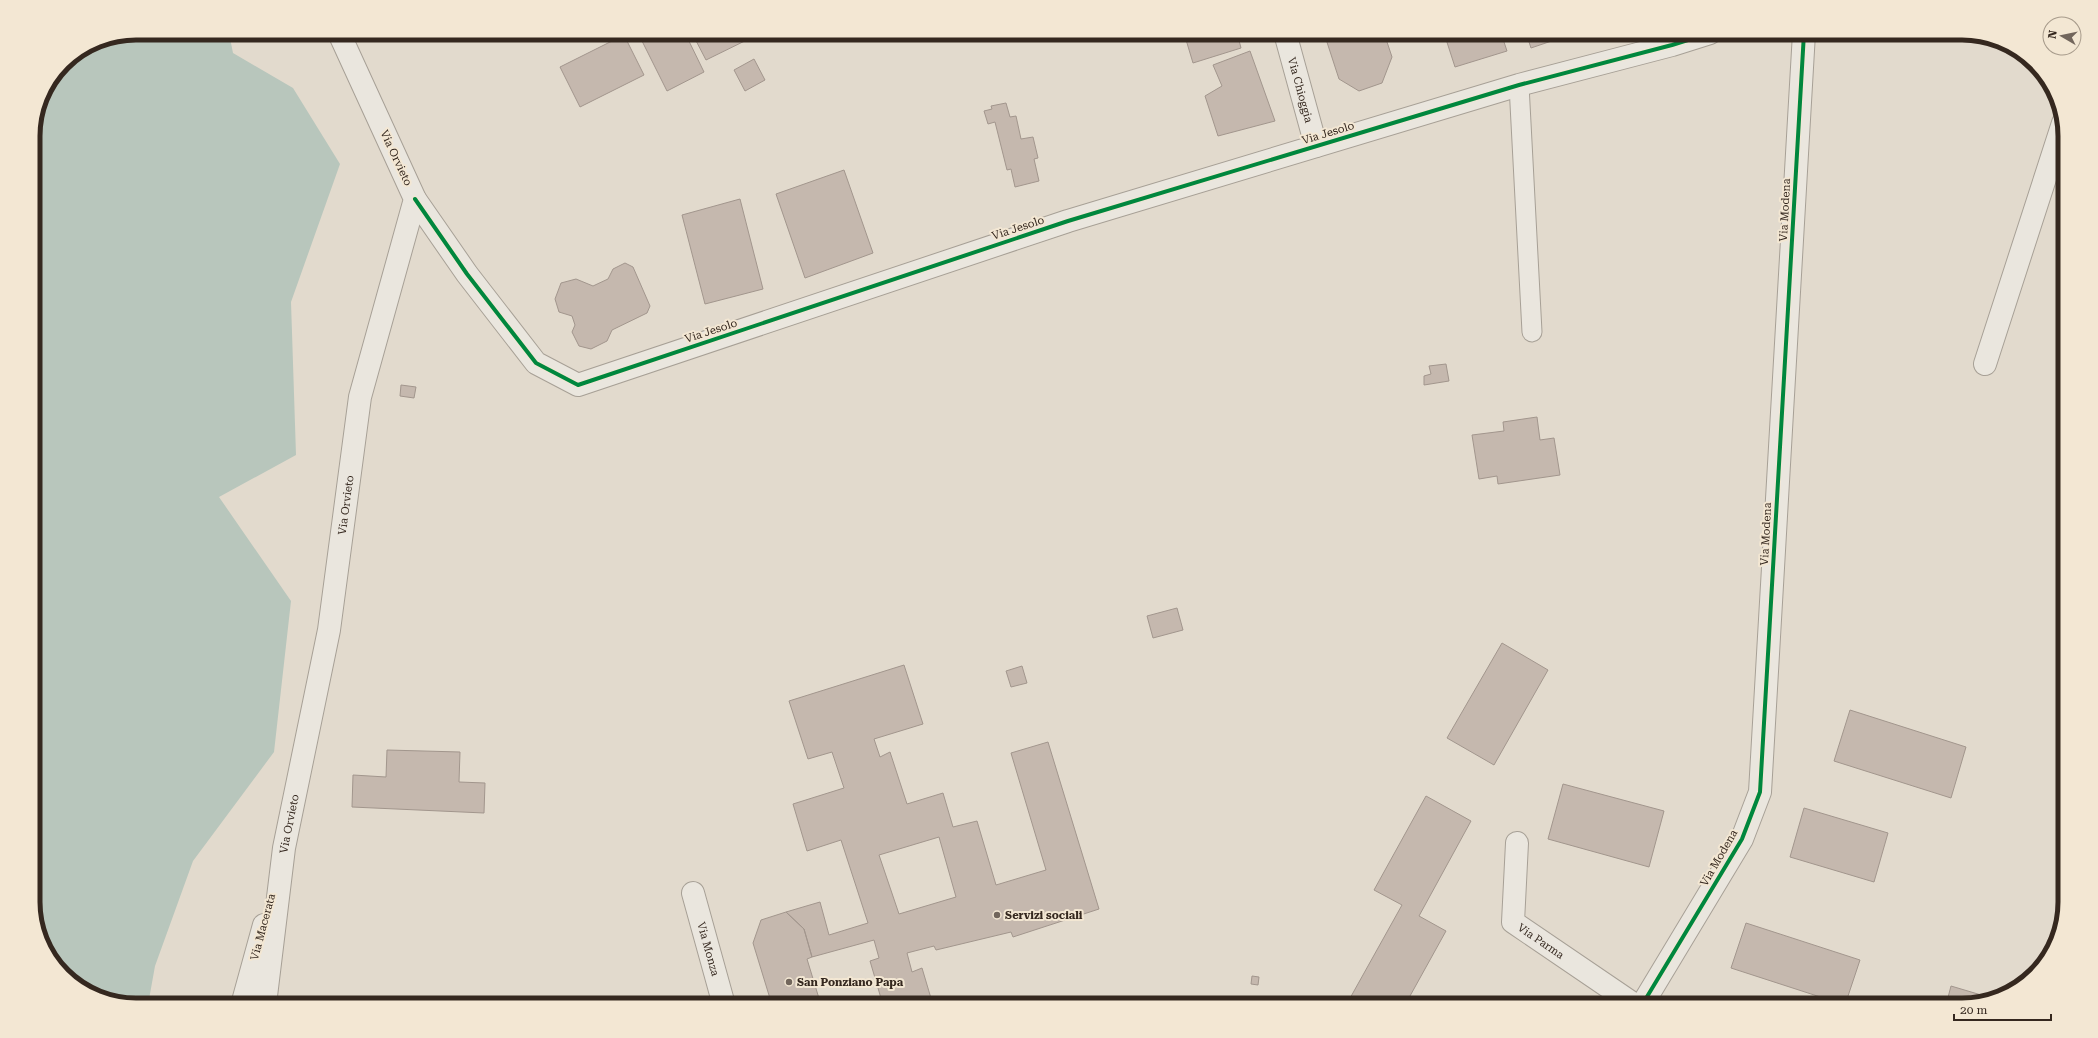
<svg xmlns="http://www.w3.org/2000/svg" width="2098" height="1038" font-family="'Roboto Serif',serif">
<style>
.water{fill:#b8c6bc}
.building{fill:#c5b8ae;stroke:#a2968d;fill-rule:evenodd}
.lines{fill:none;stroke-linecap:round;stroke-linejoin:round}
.service-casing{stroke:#a7a096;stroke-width:21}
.minor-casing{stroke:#a7a096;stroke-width:24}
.service{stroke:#eae6de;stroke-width:19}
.minor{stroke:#eae6de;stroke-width:22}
.cycleway-casing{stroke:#f3e7d3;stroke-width:6}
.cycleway{stroke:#00873e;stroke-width:4}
.poi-dot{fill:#72665c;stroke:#f3e7d3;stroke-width:1.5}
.labels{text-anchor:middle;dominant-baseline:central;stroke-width:4;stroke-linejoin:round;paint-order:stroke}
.street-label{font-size:11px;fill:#35281f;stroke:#f3e7d3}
.poi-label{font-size:11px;font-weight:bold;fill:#35281f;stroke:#f3e7d3;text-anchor:start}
.rim{fill:none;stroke:#35281f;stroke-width:5}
</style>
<rect width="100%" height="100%" fill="#e2dacd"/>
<path class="water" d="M136,33H229L233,53L293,88L340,164L291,302L296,455L219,497L291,601L274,752L193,861L155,966L148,1005H136L91,994L50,960L33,909V129L41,96L63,63L97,41Z"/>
<path class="building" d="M658,33H685L704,72L667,91L642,41Z
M692,33H761L706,60Z
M1184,33H1237L1241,48L1193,63Z
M1324,33H1384L1392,57L1382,83L1359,91L1339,79Z
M1444,33H1501L1507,51L1455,67Z
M1526,33H1575L1531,48Z
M624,35L644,75L580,107L560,67Z
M1250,51L1275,121L1218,136L1205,96L1222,86L1213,65Z
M754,59L765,80L745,91L734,70Z
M1006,103L1010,117L1016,116L1021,139L1033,137L1038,158L1034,159L1039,181L1015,187L1011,169L1007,170L995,122L988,124L984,111L992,109L991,106Z
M844,170L873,253L805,278L776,194Z
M740,199L763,289L705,304L682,215Z
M625,263L633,267L650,306L647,313L612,330L607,341L591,349L579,346L572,332L575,325L572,316L559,312L555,299L561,283L576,279L593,286L608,279L613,269Z
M2065,343V356L2061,355Z
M1446,364L1449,381L1424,385V376L1431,374L1429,366Z
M401,385L416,387L414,398L400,396Z
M1537,417L1540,440L1554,438L1560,475L1498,484L1497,476L1479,479L1472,435L1504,431L1503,422Z
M2065,449V471L2059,469Z
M1177,608L1183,630L1153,638L1147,616Z
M1502,643L1548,670L1494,765L1447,738Z
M904,665L923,724L874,739L880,757L890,752L907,804L943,793L953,827L977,821L996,885L1046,870L1011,753L1048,742L1099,909L1013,937L1011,932L936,950L934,946L907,953L912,972L922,968L933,1005H883L870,961L879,958L874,940L812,957L804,929L786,912L820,902L829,935L868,923L841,840L807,851L793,804L844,788L832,752L808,759L789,701ZM939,837L956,897L899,914L879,855Z
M1022,666L1027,683L1011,687L1006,671Z
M1850,710L1966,747L1951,798L1834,761Z
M387,750L460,752L459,782L485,783L484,813L352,807L353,775L386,777Z
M1563,784L1664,811L1649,867L1548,839Z
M1426,796L1471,821L1419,916L1446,931L1405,1005H1358L1349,1000L1402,905L1374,890Z
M1804,808L1888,833L1874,882L1790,857Z
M786,912L804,929L812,957L807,959L821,1005H772L753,943L761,920Z
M1746,923L1860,960L1845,1005L1731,968Z
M1252,976L1259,977L1258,985L1251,984Z
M1951,986L1988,997L1962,1005H1946Z"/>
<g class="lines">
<g class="service-casing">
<path id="service" d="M1519,85L1532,332"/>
</g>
<g class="minor-casing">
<g id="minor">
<path id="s1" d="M1285,33L1316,146"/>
<path d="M415,199L467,274L536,363L578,385L1068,221L1519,85L1672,45L1710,33"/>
<path d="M1985,364L2063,123"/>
<path id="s2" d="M1517,843L1513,922L1635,1005"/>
<path id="s3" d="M693,893L724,1005"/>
<path d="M242,1005L264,925"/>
<path id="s4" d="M268,1005L266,996L284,848L329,630L360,397L415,199L339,33"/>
<path d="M1642,1005L1742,839L1760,792L1804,33"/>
</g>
</g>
<use href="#service" class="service"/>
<use href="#minor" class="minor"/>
<g class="cycleway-casing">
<path id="cycleway" d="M415,199L467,274L536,363L578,385L1068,221L1519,85L1672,45L1710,33
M1642,1005L1742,839L1760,792L1804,33"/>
</g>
<use href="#cycleway" class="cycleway"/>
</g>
<g class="poi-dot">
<circle cx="997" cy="915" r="4"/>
<circle cx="789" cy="982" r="4"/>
</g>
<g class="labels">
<g class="street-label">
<text stroke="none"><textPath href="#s1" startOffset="59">Via Chioggia</textPath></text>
<text transform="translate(1328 133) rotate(-17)">Via Jesolo</text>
<text transform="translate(396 158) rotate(65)">Via Orvieto</text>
<text transform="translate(1785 210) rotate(-87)">Via Modena</text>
<text transform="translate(1018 228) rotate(-18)">Via Jesolo</text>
<text transform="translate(711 331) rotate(-18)">Via Jesolo</text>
<text stroke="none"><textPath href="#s4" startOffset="507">Via Orvieto</textPath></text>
<text transform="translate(1766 534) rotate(-87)">Via Modena</text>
<text stroke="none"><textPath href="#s4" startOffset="183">Via Orvieto</textPath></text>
<text transform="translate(1719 858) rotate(-60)">Via Modena</text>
<text transform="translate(263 927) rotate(-75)">Via Macerata</text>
<text stroke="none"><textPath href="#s2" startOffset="113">Via Parma</textPath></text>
<text stroke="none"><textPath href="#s3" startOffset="58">Via Monza</textPath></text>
</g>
<g class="poi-label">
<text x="1005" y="915">Servizi sociali</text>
<text x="797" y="982">San Ponziano Papa</text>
</g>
</g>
<path d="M0 0H2098V1038H0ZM136 40H1962A96 96 0 0 1 2058 136V902A96 96 0 0 1 1962 998H136A96 96 0 0 1 40 902V136A96 96 0 0 1 136 40Z" fill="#f3e7d3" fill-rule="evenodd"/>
<path class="rim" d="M136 40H1962A96 96 0 0 1 2058 136V902A96 96 0 0 1 1962 998H136A96 96 0 0 1 40 902V136A96 96 0 0 1 136 40Z"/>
<g transform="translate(2062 36) rotate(279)"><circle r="19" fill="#f3e7d3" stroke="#a79b8b"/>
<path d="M0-3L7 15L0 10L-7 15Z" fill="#72665c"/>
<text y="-6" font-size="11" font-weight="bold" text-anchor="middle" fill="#35281f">N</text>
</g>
<path d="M1954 1014v6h97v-6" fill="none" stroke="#35281f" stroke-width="2"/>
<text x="1960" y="1014" font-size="12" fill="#35281f" stroke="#f3e7d3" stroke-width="3" paint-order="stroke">20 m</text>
</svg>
